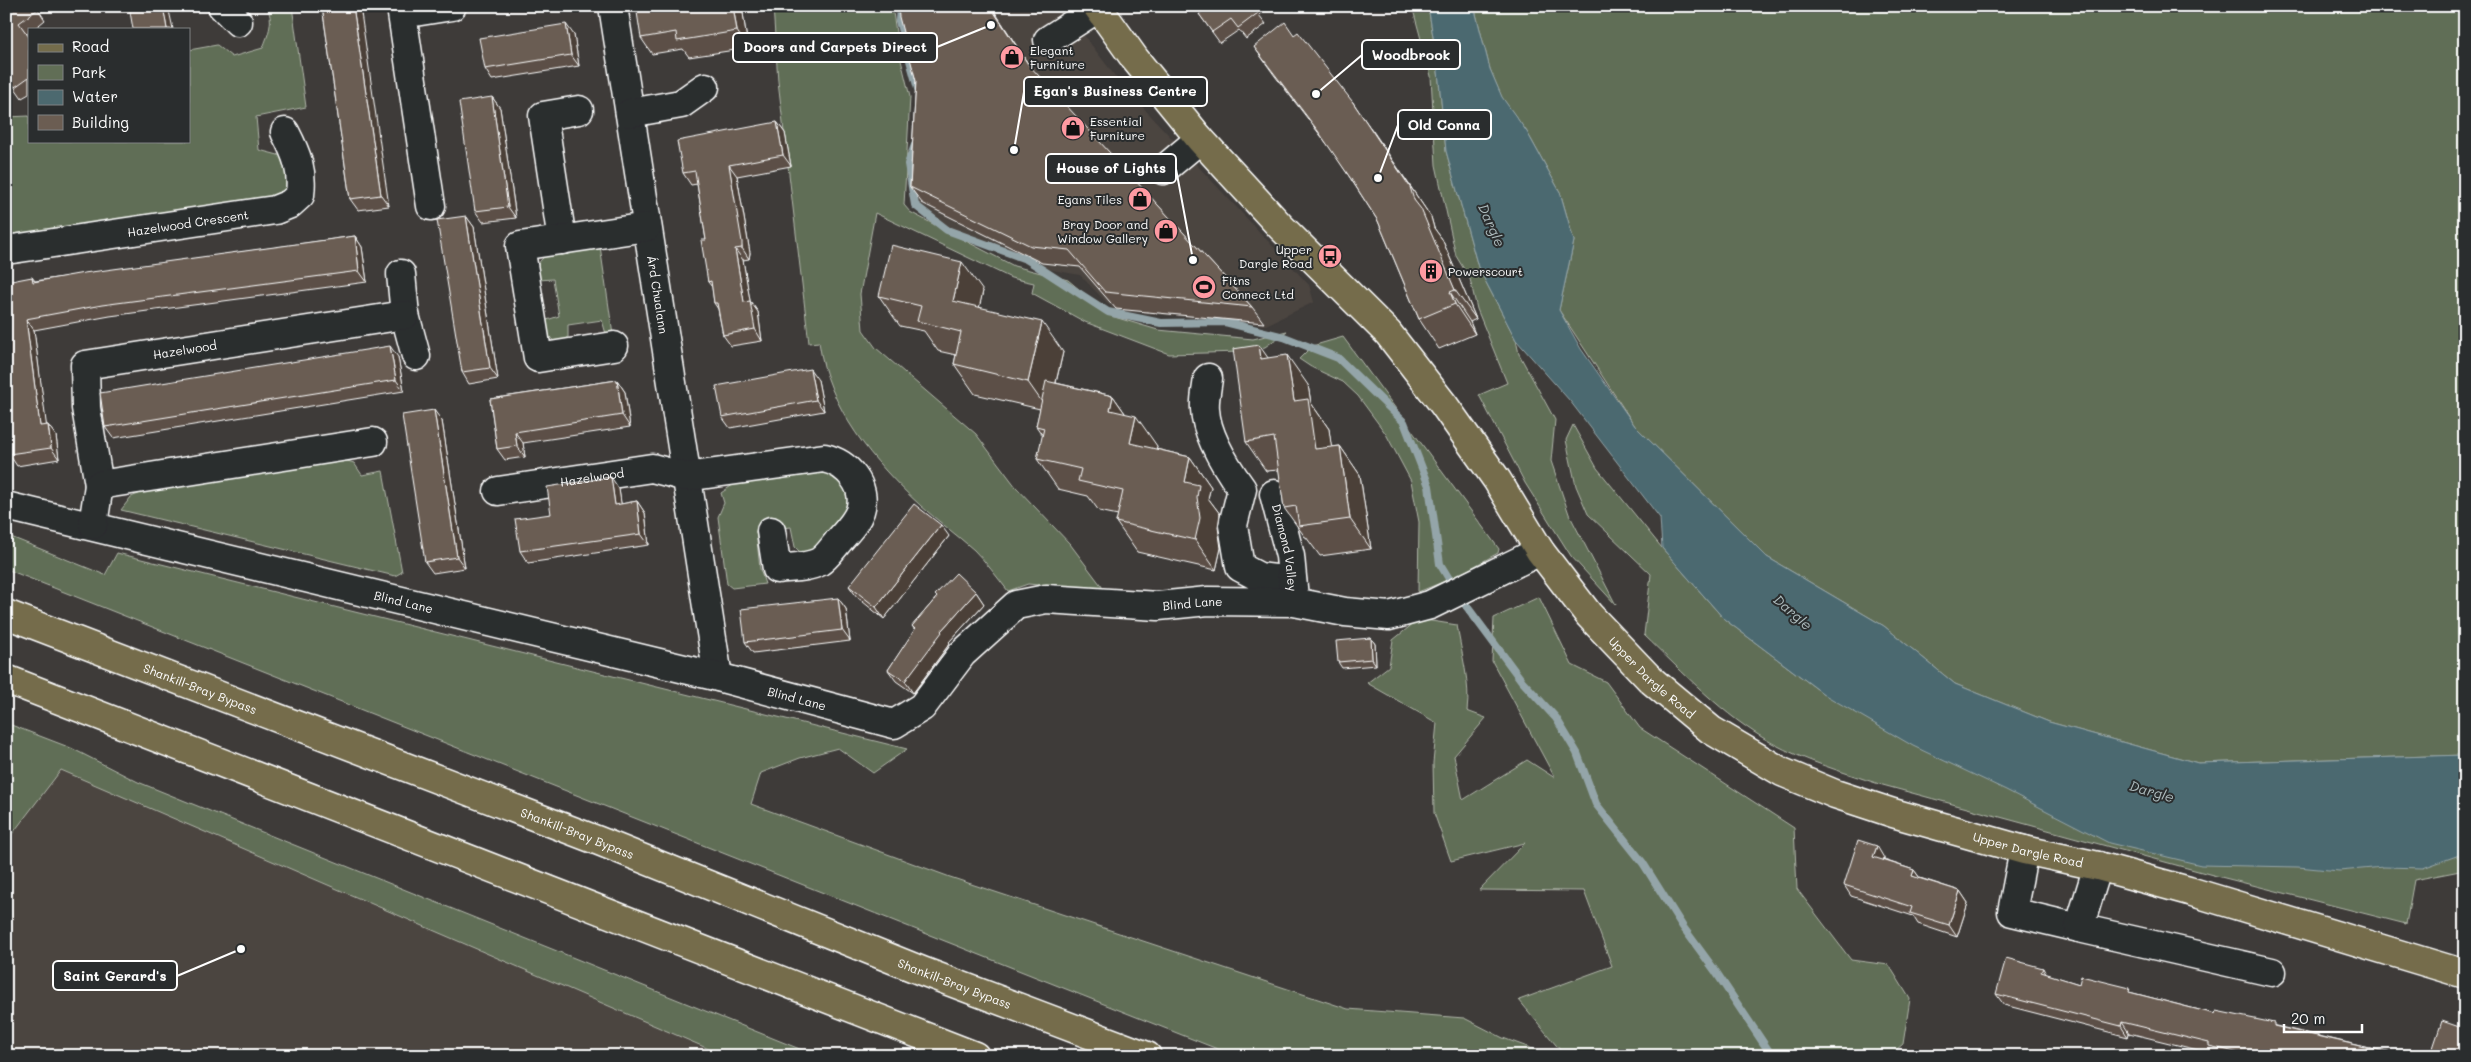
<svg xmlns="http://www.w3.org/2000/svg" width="2471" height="1062" font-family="Mali,sans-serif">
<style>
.built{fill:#4c4540}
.green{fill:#616e56;stroke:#b0b6aa}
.water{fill:#4c696f;stroke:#94a5a9}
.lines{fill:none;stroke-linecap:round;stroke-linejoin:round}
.stream{stroke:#94a5a9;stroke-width:8}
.minor-casing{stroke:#fff;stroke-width:31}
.major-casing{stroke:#fff;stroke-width:31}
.highway-casing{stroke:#fff;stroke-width:31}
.minor{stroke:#2a2d2e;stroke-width:28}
.major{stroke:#746c4b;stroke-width:28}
.highway{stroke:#746c4b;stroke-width:28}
.wall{fill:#5c5047;stroke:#fff}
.shaded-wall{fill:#4b4139;stroke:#fff}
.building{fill:#6b5d52;stroke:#fff}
.labels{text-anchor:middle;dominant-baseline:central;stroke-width:4;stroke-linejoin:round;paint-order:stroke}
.poi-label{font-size:12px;fill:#fff;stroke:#2a2d2e;text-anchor:start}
.street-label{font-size:12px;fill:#fff;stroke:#2a2d2e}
.water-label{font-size:14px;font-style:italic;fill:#aebcbe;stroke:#2a2d2e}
.leader{fill:none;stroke:#fff;stroke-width:2}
.callout-dot{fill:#fff;stroke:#2a2d2e;stroke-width:2}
.callout{fill:#2a2d2e;stroke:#fff;stroke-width:2}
.callout-label{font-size:14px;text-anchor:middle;font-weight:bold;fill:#fff}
</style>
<rect width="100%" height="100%" fill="#3e3b39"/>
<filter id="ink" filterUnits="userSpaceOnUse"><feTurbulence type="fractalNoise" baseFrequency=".02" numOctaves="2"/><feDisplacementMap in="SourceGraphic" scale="10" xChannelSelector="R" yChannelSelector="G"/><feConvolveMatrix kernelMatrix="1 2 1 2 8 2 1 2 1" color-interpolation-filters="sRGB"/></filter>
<g filter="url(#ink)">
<path class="built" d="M897,6H1062L1121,84L1309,285L1314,302L1266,325L1114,310L1080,275L1031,266L964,239L919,214L913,205L917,96L900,30Z
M61,770L725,1056H6V842Z"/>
<path class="green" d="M266,6H292L306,107L256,117L259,150L282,156L289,179L286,191L276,198L6,239V117L29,116V141H189V50L217,45L232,57L263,48C268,34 275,20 266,6Z
M773,6H892L899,52L910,97L904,205L910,212L1014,266L1068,280L1111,316L1158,330L1253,339L1287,331L1265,347L1241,352L1169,354L1085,322L1032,293L1034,283L1011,278L875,213L860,294L863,330L876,348L976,434L1016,487L1070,544L1106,592L1028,584L1008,591C997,577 986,562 974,550C957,535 938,521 921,506C873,462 828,408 819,342L809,343L778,81Z
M1412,6H1428L1437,61L1446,151L1478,267L1516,340L1519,354L1555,420L1551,461L1569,514L1616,605L1571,556L1525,483L1479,395L1507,383L1477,309L1470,279L1456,256L1436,165L1431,76Z
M1474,6H2465V755L2198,763L2049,722L1955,684L1884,626L1767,557L1635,426L1559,310L1574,241L1560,192L1527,132L1502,98L1490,69Z
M600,246L613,335L606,334L602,320L568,325V341L561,344C548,340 547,333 544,321L559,316L553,279L538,280C535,269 536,264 545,256Z
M1343,337L1499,549L1498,553L1455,577L1418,592L1419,522L1411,481L1386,434L1358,396L1343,382L1311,367L1299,359L1312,346Z
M1573,425L1597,468L1662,548L1724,619L1825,695L2465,834V870L2414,880L2406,924L2209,874L1879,784C1843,772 1805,761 1772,743C1723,716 1684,673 1644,635L1651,574L1588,514L1576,486L1566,440Z
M341,459L354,463L362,475L383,471L402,572L395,576L121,510L131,497L158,486Z
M832,467L855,504L818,553H801L795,547L791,527L756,531L760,569L765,584L732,588L727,584L718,517L724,503L721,493L737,482Z
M6,535L105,575L117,553L907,749L873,773L838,748L800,758L761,773L751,804L950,877L1348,1009L1464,1018L1503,1038L1552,1056H1235L6,569Z
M1539,597L1572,665L1606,682L1640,728L1794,828L1797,889L1851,960L1889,965L1910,999L1903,1044L1889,1056H1565L1519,1000L1612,966L1584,891L1479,890L1525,843L1451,861L1434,813L1433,763L1437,723L1367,683L1389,666L1393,640L1419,619L1457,625C1461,653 1471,684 1467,711L1486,718L1454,756L1463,800L1527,760L1555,778L1492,661L1494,618Z
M6,723L71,748L138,782L817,1056H725L61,770L6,842Z"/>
<path class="water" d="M1428,6H1474L1490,69L1502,97L1527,132L1560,192L1574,241L1559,310L1581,349L1635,426L1767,557L1884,626L1955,684L2049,722L2198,763L2465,755V853L2423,868L2384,867L2339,871L2298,867L2201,865L2109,843L2006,790L1913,746L1825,695L1724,619L1662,548L1660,518L1570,401L1516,340L1478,267L1446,151L1437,61Z"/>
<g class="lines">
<path class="stream" d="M900,6L899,21L918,89
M915,145L908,164L915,205L947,230L1026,259L1108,312L1161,323L1225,322L1284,337L1338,358L1404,422L1429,486L1440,564L1462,600L1522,681L1556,718L1577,753L1596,804L1643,863L1683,927L1716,972L1772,1056"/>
<g class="minor-casing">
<g id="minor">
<path d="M222,6L238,22"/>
<path id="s1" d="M613,6L718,677"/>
<path d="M1048,40L1098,8"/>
<path d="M630,113L681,104L705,87"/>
<path d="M1163,170L1200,139"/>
<path d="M431,206L402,14L452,6"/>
<path d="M562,240L543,116L579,110"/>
<path id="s2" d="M6,250L275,210L290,204L300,195C303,170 297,155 285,132"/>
<path d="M401,274L405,315L416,356"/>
<path d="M614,346L538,358L520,246L647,227"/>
<path d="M1208,378C1207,388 1204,399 1205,409C1206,435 1227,468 1242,489L1233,525L1240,567L1259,577L1292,581"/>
<path id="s3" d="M99,485L86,408L85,365L405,315"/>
<path id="s4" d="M498,491L652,468L686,477L824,458C847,463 868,486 860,511C856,523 845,533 837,543C832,549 826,558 819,562C807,568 790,567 777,569L771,531"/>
<path id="s5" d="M1274,494L1290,556L1294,598"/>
<path id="s6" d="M6,506L718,677L894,724L922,707L962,654L1016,605L1046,599L1158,606L1208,601L1294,602L1345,612L1389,616L1430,605L1540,551"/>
<path d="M93,525L99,485L373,442"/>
<path d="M2024,850L2012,912L2079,928"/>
<path d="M2098,866L2079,928L2272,972"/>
</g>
</g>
<g class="major-casing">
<g id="major">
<path id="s7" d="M1097,6L1135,59L1200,139L1281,227L1388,333L1444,405L1497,480L1540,551L1589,615L1651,680L1711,730L1782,772L1835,794L1893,813L2024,850L2098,866L2189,891L2465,974"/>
</g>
</g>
<g class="highway-casing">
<g id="highway">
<path id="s8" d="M6,614L599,841L922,971L1147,1056"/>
<path d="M6,679L975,1056"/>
</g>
</g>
<use href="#minor" class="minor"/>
<use href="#major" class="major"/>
<use href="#highway" class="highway"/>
</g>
<path class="wall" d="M6,6L38,9L45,20L34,29H29V33L27,34L29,37V94L22,98L6,75Z
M322,6L389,206L358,210L350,199Z
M742,6L748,48L689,57L683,49L652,54L641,38Z
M898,6H991L1030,67L1252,307L1264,323L1116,309L1080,267L1042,263L922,203L910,187L916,81Z
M1209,6H1270L1259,15L1266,24L1246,39L1239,30L1220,43L1199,14Z
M574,35L579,66L492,80L485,69Z
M1294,35L1373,131L1431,217L1434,228L1442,239L1476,319L1470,322L1475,334L1439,349L1419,319L1378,221L1334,153L1275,76L1254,47Z
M492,97L500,108L516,218L483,222L475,211Z
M777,122L785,133L791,166L737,176L750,253L749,259L743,260L750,301L758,312L762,341L731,346L723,335L718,309L714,303L712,287L708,282L706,240L697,184L691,185L683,173Z
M466,216L474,227L498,379L469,384L462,372Z
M355,236L362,247L367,282L110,316L34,330L46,425H48L56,436L59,459L17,466L9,454L6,435L32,277L35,281Z
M983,291L979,307L1063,352L1056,383L1113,396L1125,413L1157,446L1156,449L1190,457L1211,487L1208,498L1220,514L1218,527L1221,548L1216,570L1137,552L1116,522L1118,515L1099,511L1088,496L1058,489L1037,459L1043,436L1036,426L1040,409L975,394L954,364L956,355L938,351L924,331L900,326L879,296Z
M398,357L404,391L113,438L105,427Z
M1268,358L1308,385L1311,403L1329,429L1331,447L1340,446L1360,475L1371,549L1320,556L1306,537H1305L1284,508L1279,470L1266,471L1246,442Z
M617,380L625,392L630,427L523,443L525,457L505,460L497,449L490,399Z
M818,380L824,411L730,428L722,417Z
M442,421L465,568L433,573L425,562Z
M619,489L621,504L637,501L645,513L649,545L528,563L520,551L551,514Z
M949,536L884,619L857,597L849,586Z
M976,592L984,604L949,642L950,643L913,693L896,681L888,670L915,630L912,626L937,597L935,595Z
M838,598L846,609L850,641L753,653L745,642Z
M1371,638L1375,644L1376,665L1342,668L1338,662Z
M1884,858V860L1914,870L1920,878L1960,891L1968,903L1957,937L1918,924L1913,916L1851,896L1844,885Z
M2043,968L2046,974L2079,984L2133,993L2215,1014L2276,1026L2404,1056H2215L2214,1054L2129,1033L2128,1037L2004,1005L1996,994Z"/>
<path class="shaded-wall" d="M163,6H168L173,29H167Z
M353,6H360L389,206L381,195Z
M733,6H742L748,48L737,31Z
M990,6H991L1039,81L1028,64Z
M566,24L574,35L579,66L571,55Z
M492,97L500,108L516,218L508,207Z
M1352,101L1431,217L1434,228L1442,239L1476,319L1455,290L1414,200Z
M777,122L785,133L791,166L783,155Z
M729,165L737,176L750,253L749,259L742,248Z
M466,216L474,227L498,379L490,368Z
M355,236L362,247L367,282L359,271Z
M735,249L743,260L751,306L750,301L758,312L762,341L755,329L744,302Z
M962,262L983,291L974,331L953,301Z
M1450,292L1470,322L1475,334L1455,304Z
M26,319L34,330L48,437L40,426Z
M1042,322L1063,352L1049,412L1028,382Z
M1259,345L1280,375L1261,359Z
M390,346L398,357L404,391L396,380Z
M1287,355L1308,385L1311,403L1329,429L1336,479L1315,449L1294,401Z
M810,369L818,380L824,411L816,400Z
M617,380L625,392L630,427L622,415Z
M1113,396L1134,426L1110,410Z
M434,410L442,421L465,568L457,557Z
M1136,416L1157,446L1151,473L1130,443Z
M48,425L56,436L59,459L51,448Z
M515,432L523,443L525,457L517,446Z
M1340,446L1360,475L1371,549L1350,519Z
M1190,457L1211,487L1208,498L1220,514L1218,527L1221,548L1216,570L1195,540L1185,482Z
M611,477L619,489L623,516L615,505Z
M637,501L645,513L649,545L641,534Z
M941,525L949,536L884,619L876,607Z
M976,592L984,604L949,642L950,643L913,693L905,681L941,631Z
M838,598L846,609L850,641L842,630Z
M1371,638L1375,644L1376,665L1372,659Z
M1877,846L1884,858L1881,868L1873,857Z
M1914,870L1922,881L1912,876Z
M1960,891L1968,903L1957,937L1949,925Z
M2122,1022L2129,1033L2128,1037L2121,1026Z"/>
<path class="building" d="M6,6H36L38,9L19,23L29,37V77L15,87L6,75Z
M129,6H163L167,29H133Z
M322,6H353L381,195L350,199Z
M636,6H733L737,31L677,41L676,32L641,38Z
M898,6H990L1028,64L1252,307L1105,292L1069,250L1031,246L910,187L916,81L899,17Z
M1209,6H1253L1258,13L1238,28L1231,19L1212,32L1199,14Z
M1285,22L1294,35L1298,32L1352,101L1410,187L1414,200L1421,209L1455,290L1450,292L1455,304L1419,319L1378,221L1351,179L1318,131L1254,47Z
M566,24L571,55L485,69L479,38Z
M492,97L508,207L475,211L459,102Z
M777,122L783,155L729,165L742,242V248L735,249L744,302L750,301L755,329L723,335L717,303H714L711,281L708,282L701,240H706L695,171L683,173L677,141Z
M466,216L490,368L462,372L437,220Z
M355,236L359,271L102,305L26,319L40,426L48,425L51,448L9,454L6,435V282L32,277L33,282L84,273Z
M891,245L962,262L953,301L1042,322L1028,382L954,364L961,332L917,321L921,306L879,296Z
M1259,345L1261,359L1287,355L1294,401L1308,399L1315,449L1340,446L1350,519L1299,526L1296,506L1284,508L1274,437L1246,442L1233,349Z
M390,346L396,380L105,427L100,393Z
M810,369L816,400L722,417L716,386Z
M617,380L622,415L515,432L517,446L497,449L490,399Z
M1046,381L1113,396L1110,410L1136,416L1130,443L1190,457L1185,482L1199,485L1197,497L1200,518L1195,540L1116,522L1123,491L1078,481L1081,469L1037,459L1044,428L1036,426Z
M434,410L457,557L425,562L402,415Z
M611,477L615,505L637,501L641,534L520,551L515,519L551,514L547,487Z
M914,504L941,525L876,607L849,586Z
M956,573L976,592L941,631L942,632L905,681L888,670L915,629L912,626L937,597L935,595Z
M838,598L842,630L745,642L741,609Z
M1371,638L1372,659L1338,662L1336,641Z
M1858,840L1877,846L1873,857L1914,870L1912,876L1960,891L1949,925L1910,913L1912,907L1844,885Z
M2006,958L2043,968L2041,972L2079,984L2081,976L2130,988L2129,992L2215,1014L2216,1011L2274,1023V1026L2404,1056H2253L2209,1046V1043L2122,1022L2121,1026L1996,994Z
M2442,1021L2465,1029V1056H2437L2431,1054Z"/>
</g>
<defs>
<g id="shop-disc" transform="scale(1.25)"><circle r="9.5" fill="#ff9aa2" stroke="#2a2d2e"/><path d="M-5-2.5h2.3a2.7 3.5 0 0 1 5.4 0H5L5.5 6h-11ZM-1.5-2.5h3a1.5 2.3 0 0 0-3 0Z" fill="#111"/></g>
<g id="bus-disc" transform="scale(1.25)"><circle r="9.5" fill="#ff9aa2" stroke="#2a2d2e"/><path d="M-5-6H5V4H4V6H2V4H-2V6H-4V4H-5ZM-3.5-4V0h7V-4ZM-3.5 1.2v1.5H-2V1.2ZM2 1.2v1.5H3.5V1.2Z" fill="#111"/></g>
<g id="building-disc" transform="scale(1.25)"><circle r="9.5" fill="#ff9aa2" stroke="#2a2d2e"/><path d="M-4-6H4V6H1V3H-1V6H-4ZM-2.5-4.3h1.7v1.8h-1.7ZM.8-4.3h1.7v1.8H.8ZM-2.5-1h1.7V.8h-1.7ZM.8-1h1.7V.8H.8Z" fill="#111"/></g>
<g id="stadium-disc" transform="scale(1.25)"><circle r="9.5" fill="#ff9aa2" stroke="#2a2d2e"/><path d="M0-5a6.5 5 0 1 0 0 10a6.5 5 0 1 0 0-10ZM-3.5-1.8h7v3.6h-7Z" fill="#111"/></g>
</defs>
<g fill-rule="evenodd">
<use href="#shop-disc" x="1012" y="57"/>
<use href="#shop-disc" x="1073" y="128"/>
<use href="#shop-disc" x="1140" y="199"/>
<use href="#shop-disc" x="1166" y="231"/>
<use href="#bus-disc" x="1330" y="256"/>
<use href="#building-disc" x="1431" y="271"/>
<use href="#stadium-disc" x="1204" y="287"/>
</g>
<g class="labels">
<g class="poi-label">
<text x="1030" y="50">Elegant<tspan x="1030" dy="14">Furniture</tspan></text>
<text x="1090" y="121">Essential<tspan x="1090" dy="14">Furniture</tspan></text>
<text x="1122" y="199" text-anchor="end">Egans Tiles</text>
<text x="1148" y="224" text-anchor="end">Bray Door and<tspan x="1148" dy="14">Window Gallery</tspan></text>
<text x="1312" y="249" text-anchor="end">Upper<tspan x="1312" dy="14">Dargle Road</tspan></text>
<text x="1448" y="271">Powerscourt</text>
<text x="1222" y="280">Fitns<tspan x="1222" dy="14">Connect Ltd</tspan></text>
</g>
<g class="street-label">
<text stroke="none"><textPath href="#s2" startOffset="184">Hazelwood Crescent</textPath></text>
<text stroke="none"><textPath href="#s1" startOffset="292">Árd Chualann</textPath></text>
<text stroke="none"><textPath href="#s3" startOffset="222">Hazelwood</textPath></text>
<text stroke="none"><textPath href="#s4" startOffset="95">Hazelwood</textPath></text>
<text stroke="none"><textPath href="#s5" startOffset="55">Diamond Valley</textPath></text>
<text stroke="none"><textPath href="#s6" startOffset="409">Blind Lane</textPath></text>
<text stroke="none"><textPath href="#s6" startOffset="1264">Blind Lane</textPath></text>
<text stroke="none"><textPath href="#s7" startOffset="874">Upper Dargle Road</textPath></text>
<text stroke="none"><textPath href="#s8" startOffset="208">Shankill-Bray Bypass</textPath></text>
<text stroke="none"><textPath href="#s6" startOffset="814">Blind Lane</textPath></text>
<text stroke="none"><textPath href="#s8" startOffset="612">Shankill-Bray Bypass</textPath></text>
<text stroke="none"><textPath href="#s7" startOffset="1294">Upper Dargle Road</textPath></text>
<text stroke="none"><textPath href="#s8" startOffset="1018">Shankill-Bray Bypass</textPath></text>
</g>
<g class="water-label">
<text transform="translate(1492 225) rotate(66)">Dargle</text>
<text transform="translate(1793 612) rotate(41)">Dargle</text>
<text transform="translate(2152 791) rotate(16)">Dargle</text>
</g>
</g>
<path class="leader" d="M991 25L937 47M1316 94L1362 55M1014 150L1024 92M1378 178L1398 125M1193 260L1176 169M241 949L177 976"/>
<g class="callout-dot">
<circle cx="991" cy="25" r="5"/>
<circle cx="1316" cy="94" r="5"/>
<circle cx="1014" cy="150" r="5"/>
<circle cx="1378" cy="178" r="5"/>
<circle cx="1193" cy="260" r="5"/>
<circle cx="241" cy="949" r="5"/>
</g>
<g class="callout">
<rect x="733" y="33" width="204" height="29" rx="5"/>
<rect x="1362" y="40" width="98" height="29" rx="5"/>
<rect x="1024" y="77" width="183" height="29" rx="5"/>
<rect x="1398" y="110" width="93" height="29" rx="5"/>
<rect x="1046" y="154" width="130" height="29" rx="5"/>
<rect x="53" y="961" width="124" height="29" rx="5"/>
</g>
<g class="callout-label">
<text x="835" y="52">Doors and Carpets Direct</text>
<text x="1411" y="60">Woodbrook</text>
<text x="1115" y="96">Egan's Business Centre</text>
<text x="1444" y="130">Old Conna</text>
<text x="1111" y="173">House of Lights</text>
<text x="115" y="981">Saint Gerard's</text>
</g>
<rect width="2471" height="1062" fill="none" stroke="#2a2d2e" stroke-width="25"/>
<rect x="12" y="12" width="2446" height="1037" fill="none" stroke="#fff" stroke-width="2" filter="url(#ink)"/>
<rect x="28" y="28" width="162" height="115" fill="#2a2d2e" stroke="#7f8182"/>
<rect x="38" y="44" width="25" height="8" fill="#746c4b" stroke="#7f8182"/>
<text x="72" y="52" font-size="15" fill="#ffffff">Road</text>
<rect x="38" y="65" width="25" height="15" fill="#616e56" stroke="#7f8182"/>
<text x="72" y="78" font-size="15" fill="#ffffff">Park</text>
<rect x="38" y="90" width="25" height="15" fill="#4c696f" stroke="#7f8182"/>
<text x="72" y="102" font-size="15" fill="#ffffff">Water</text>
<rect x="38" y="115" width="25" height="15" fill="#6b5d52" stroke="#7f8182"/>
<text x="72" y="128" font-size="15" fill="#ffffff">Building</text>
<path d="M2284 1024v8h78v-8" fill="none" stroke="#ffffff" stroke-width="2.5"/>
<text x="2291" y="1024" font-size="15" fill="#ffffff" stroke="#2a2d2e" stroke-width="4" paint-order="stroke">20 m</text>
</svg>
